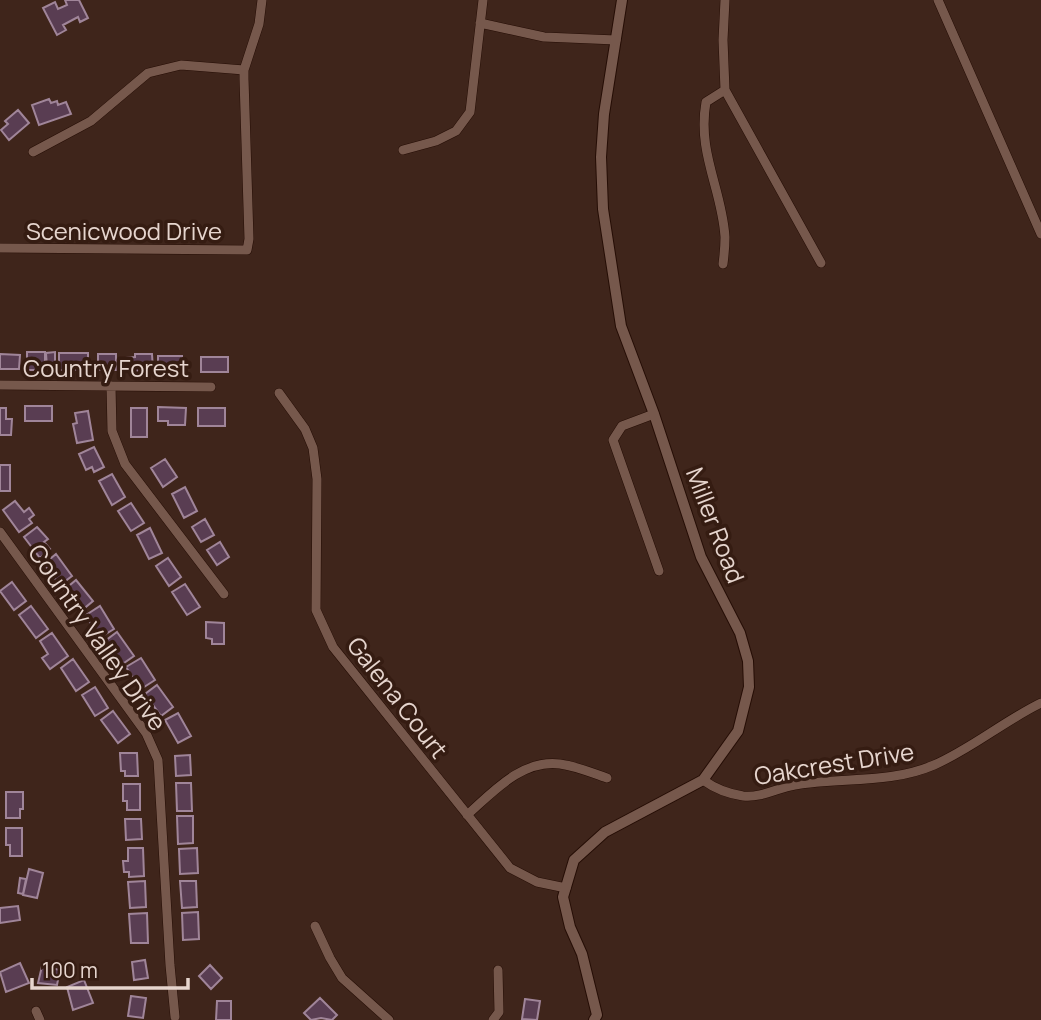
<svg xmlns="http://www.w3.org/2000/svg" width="1041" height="1020" font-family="Manrope,sans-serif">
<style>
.building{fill:#593d52;stroke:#a08599;stroke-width:2}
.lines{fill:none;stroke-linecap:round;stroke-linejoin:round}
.minor-casing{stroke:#250d05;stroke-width:10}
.tertiary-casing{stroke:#250d05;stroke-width:12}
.minor{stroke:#76584c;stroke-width:9}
.tertiary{stroke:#76584c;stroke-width:10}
.labels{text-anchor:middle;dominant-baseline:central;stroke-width:7;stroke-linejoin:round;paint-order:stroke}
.street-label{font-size:24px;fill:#e6d5ce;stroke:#351c12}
</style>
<rect width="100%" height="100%" fill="#3f251b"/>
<path class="building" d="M65,0H79L88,18L80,22L78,17L63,25L66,30L57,35L43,8L55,2L58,9L67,5Z
M49,99L51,103L57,101L58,105L66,102L71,114L39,125L32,105Z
M18,110L29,123L9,140L1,130L8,124L5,121Z
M27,352H45V370H27Z
M55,352V368H47L46,353Z
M59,353H88V370H59Z
M0,354L20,355L19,369H0Z
M98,354H116V370H98Z
M135,354H152L153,370L126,371V358L135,357Z
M158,356H182V371H158Z
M201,357H228V372H201Z
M25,406H52V421H25Z
M158,407L186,408L185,425H168V421H158Z
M0,408H6V419H12L11,435H0Z
M131,408H147V437H131Z
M198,408H225V426H198Z
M88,411L93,440L77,443L73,424L77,423L75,413Z
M94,447L104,467L94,472L92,467L86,470L79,454Z
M165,459L177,477L163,487L151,468Z
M0,465H10V491H0Z
M112,474L125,497L112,505L99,481Z
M185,487L197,511L184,518L172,494Z
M15,501L24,512L29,508L34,515L29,519L32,523L19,532L3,510Z
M131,503L144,523L131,531L118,511Z
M205,519L214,535L201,542L192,527Z
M37,527L48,539L44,542L50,549L40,558L24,537Z
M150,528L162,553L149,559L137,535Z
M220,542L229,557L217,565L207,550Z
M56,554L72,576L60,585L44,564Z
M168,558L181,577L169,586L156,566Z
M76,580L93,601L81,611L64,590Z
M12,582L26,601L14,610L0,591Z
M185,584L200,607L187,615L172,592Z
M31,606L48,629L36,638L19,615Z
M100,606L114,629L99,638L86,615Z
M206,622L224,623V644H212V639L206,638Z
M117,632L134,656L121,665L105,641Z
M52,633L68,656L50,669L42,658L48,654L40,641Z
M141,658L155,680L141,689L126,667Z
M73,659L89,682L76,691L61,668Z
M157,685L173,707L161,716L145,694Z
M95,687L108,708L95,716L82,695Z
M113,711L130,734L118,743L101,720Z
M178,713L191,736L178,743L165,720Z
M120,753H137L138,776H125V771H121Z
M190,755L191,775L176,776L175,756Z
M176,783H191L192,811H177Z
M123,784H140V810H127V801H123Z
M6,792H23V809H20V818H6Z
M177,816H193V843L178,844Z
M125,819H141L142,839L126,840Z
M6,828H22V856H10V845H6Z
M128,848H143L144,876L129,877V872H124L123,861H128Z
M197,848L198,873L180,874L179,849Z
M29,869L43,873L37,898L23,895Z
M20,878L26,879L23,894L18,893Z
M145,881L146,907L130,908L128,882Z
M180,881H196L197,907L182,908Z
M18,906L20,920L0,923V908Z
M198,912L199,939L183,940L182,913Z
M147,913L148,943H131L129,914Z
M145,960L148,978L134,980L132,962Z
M20,963L29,983L6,992L0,972Z
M210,965L222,978L211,989L199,976Z
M42,966L60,970L57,985L38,983Z
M84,980L93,1003L73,1010L67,987Z
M131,996L146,998L143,1018L128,1016Z
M320,998L337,1015L332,1020L321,1018L311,1020L304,1013Z
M525,999L540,1001L537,1020L522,1019Z
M217,1001H231V1020H216Z"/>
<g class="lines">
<g class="minor-casing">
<path id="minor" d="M725,0L723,40L725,90L821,263
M938,0L1041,234
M480,23L544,37L616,40
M403,150L436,141L456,131L470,112L483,0
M33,152L91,121L148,73L181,65L244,70
M0,248L247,250L249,239L244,79V70L259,24L262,0
M723,264C724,256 725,246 725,237C722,189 697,153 706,102L725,90
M0,385L211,387
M111,386L112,431L125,464L224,594
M279,393L305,429L313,448L317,479L316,610L333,647L510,868L537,882L566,888
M654,414L622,426L613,440L659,571
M0,532L146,733L158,760L170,965L175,1017
M703,780C714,788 730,794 743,796C762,798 777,788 795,785C841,777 890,784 934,765C971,749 1004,721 1041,703
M467,815C493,792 522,759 560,764C576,766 592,773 607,778
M315,926L330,958L342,978L389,1020
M36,1011L40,1020
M493,1020L499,1012L498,970"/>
</g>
<g class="tertiary-casing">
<path id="tertiary" d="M594,1020L597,1015L582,954L570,927L563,897L574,860L605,832L703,780L738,731L749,687L748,661L740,633L701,557L654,414L621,326L603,209L601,157L604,114L622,0"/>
</g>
<use href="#minor" class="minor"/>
<use href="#tertiary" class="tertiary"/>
</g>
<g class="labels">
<g class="street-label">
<text x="124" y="230">Scenicwood Drive</text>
<text x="106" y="367">Country Forest</text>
<text transform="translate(716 525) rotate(69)">Miller Road</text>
<text transform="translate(98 637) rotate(55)">Country Valley Drive</text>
<text transform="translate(398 697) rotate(52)">Galena Court</text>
<text transform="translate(834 763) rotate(-9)">Oakcrest Drive</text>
</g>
</g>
<path d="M32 978v10h156v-10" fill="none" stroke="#e6d5ce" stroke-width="3.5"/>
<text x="42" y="978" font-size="21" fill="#e6d5ce" stroke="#351c12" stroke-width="5" paint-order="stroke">100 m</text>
</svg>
